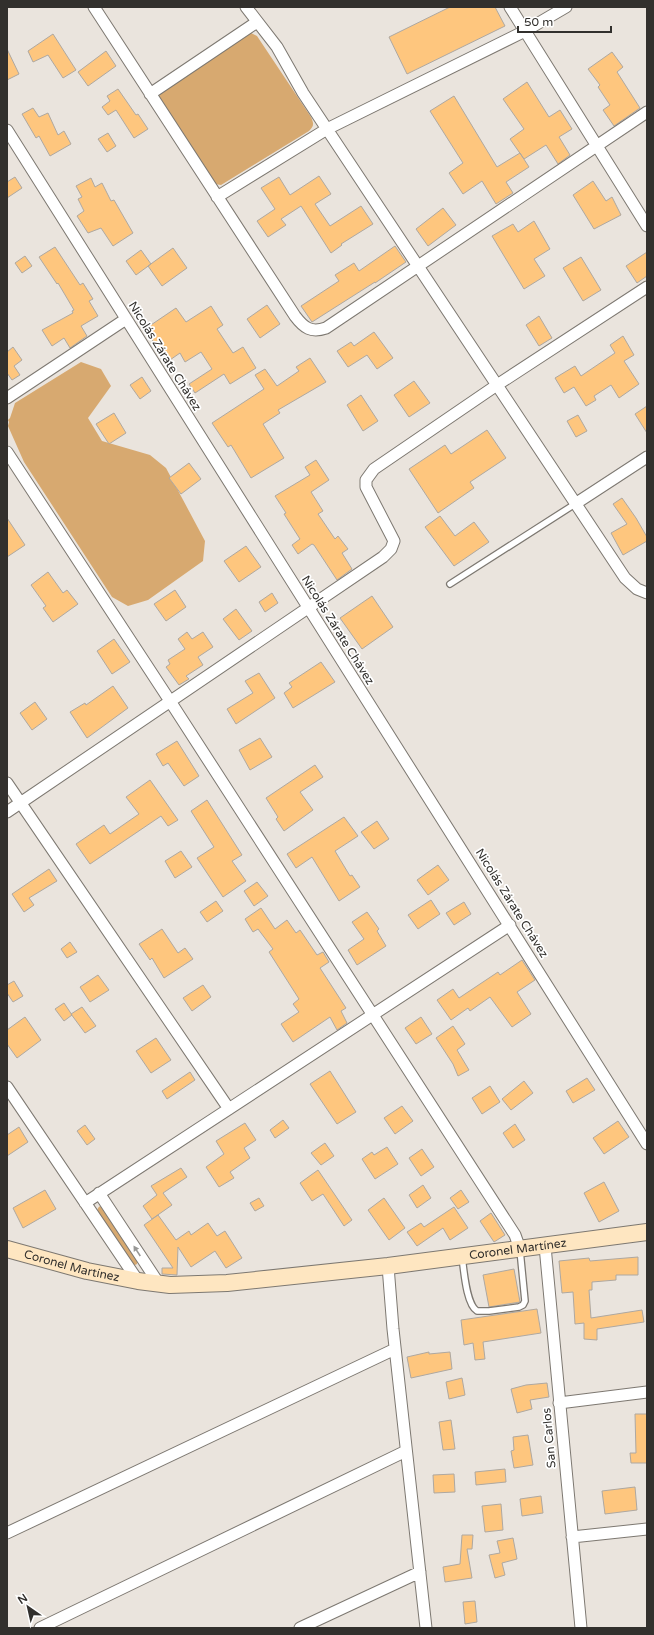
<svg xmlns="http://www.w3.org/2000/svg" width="654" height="1635" font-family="'Varela Round',sans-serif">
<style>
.green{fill:#d7a970}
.building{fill:#fec67e;stroke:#aea8a1}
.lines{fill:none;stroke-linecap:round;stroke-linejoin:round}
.service-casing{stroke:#7d7871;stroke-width:8}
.minor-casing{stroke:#7d7871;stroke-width:13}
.secondary-casing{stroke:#7d7871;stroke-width:18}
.service{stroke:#fff;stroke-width:5.5}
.minor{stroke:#fff;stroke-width:11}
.secondary{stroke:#fee6c1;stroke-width:16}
.oneway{fill:#989896}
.labels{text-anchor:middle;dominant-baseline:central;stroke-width:3.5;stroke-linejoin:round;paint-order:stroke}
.street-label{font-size:12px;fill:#32302d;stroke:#fff}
</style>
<rect width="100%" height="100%" fill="#eae4dd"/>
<path class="green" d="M251,33L257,36L311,117C314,124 314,126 309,131L221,185L215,184L159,100V96L161,93Z
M81,362L101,369L111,386L88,418L102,441L150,455L166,468L205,541L203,561L148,600L128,606L112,597L24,462L8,426L9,422L8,420L10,418L15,403Z
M100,1206L101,1207L137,1261V1264L135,1265L132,1264L97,1211L98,1208Z"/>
<path class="building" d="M450,7H495L505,26L407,74L389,37Z
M53,34L76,70L63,78L48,55L33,62L28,51Z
M7,49L19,74L7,80Z
M106,51L116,66L88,86L78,72Z
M612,52L623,67L617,72L640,108L614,126L603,110L610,105L598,87L600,85L588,69Z
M527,82L549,117L560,110L572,129L559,137L570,155L558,164L546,145L524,159L510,139L524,129L503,99Z
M118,89L136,115L138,114L148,129L134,138L116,110L108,115L102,107L110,101L107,96Z
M454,96L497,167L520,153L529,167L506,182L513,193L496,204L482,181L463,194L449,173L463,163L430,111Z
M33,108L39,117L48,113L58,135L64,131L71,144L50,156L39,136L36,138L22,114Z
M108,133L116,146L107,152L98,139Z
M319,176L331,194L315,204L330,226L361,206L373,224L341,244L342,245L331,253L301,206L281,219L286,225L268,237L257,221L275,209L261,188L279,177L290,195Z
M15,177L22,188L7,198V182Z
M91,178L95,187L102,183L111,201L114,200L133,233L113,246L101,228L88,233L77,216L84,211L78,199L82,197L76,186Z
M593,181L606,201L612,197L621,215L594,229L573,195Z
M443,208L456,225L428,246L416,229Z
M534,221L550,249L534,259L545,276L524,289L492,236L513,224L518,232Z
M395,246L406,262L375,283V282L312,322L301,306L339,281L335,275L354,263L359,271Z
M55,247L80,285L83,283L93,299L89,301L98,316L81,326L87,336L70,348L64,338L52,346L42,330L73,313L72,311L74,310L58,283L57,284L39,257Z
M173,248L187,268L162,286L148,266Z
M141,250L151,264L136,275L126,261Z
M647,252V276L637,283L626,266Z
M25,256L32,266L22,273L15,263Z
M581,257L601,290L583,301L563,268Z
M267,305L280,324L260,338L247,319Z
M211,306L223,325L217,329L233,353L243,347L256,368L230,384L224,374L195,393L189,384L212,369L201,352L185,362L180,353L167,362L145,329L176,308L186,322Z
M539,316L552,338L539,346L526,325Z
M374,332L393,358L377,369L367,355L348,367L337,351L351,342L354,346Z
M623,336L634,355L624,361L639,384L619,398L611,385L594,396L596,400L586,406L574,387L564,393L555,378L575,366L581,376L615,353L610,345Z
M13,347L22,360L14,366L20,375L12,380L7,373V352Z
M310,358L326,382L278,410L280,413L263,424L284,458L251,478L231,445L228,447L212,423L264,389L255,375L265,369L277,386L299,371L296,367Z
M142,377L151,391L140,399L130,385Z
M414,381L430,403L409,417L394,395Z
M361,395L378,421L363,431L347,405Z
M647,406V433L635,414Z
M114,413L126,433L109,444L96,424Z
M578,415L587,431L576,437L567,421Z
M487,430L506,458L470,482L474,488L438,513L409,469L445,445L451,454Z
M316,460L329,480L311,492L323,511L318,514L335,539L338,536L348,549L342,553L352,569L337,580L314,545L312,544L298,554L292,545L300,539L284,514L286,513L275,496L310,475L305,467Z
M189,463L201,479L181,494L169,478Z
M622,498L636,518L647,537V541L623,555L611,533L627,524L613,504Z
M440,516L455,536L474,522L489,542L454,566L425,527Z
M7,518L25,545L7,557Z
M246,546L261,567L239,582L224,561Z
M48,572L63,593L67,590L78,604L53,622L43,608L46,606L31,585Z
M175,590L186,607L166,621L154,604Z
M272,593L278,603L265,612L259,602Z
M372,596L393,627L362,649L340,618Z
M236,609L252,631L239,640L223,619Z
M187,632L192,639L203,632L213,647L198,657L203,665L186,676L189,679L179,685L166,667L170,664L168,660L185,649L178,639Z
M114,639L130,662L112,674L97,651Z
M321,662L335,682L293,708L284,693L292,687L289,683Z
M259,673L275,698L236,724L227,709L253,693L245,681Z
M113,686L128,708L87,738L70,712L85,703L86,705Z
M35,702L47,719L32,730L20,713Z
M260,738L272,757L250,770L239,750Z
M177,741L199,776L184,786L168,763L163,766L156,754Z
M315,765L323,777L300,792L313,810L284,831L276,819L278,817L266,798Z
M150,780L178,820L168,826L161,816L90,864L76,844L104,825L110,834L139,814L126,797Z
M207,800L242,855L232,861L246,881L223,897L197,858L214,847L191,811Z
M344,817L358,836L335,851L350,876L352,875L360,887L339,901L312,857L296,868L287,854Z
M377,821L389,839L374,849L361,832Z
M181,851L192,867L175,878L165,861Z
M438,865L449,880L428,895L417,880Z
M49,869L57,881L29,898L34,905L24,912L12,894Z
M257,882L268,896L254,906L244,891Z
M431,900L440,914L418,929L408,915Z
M216,901L223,911L207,922L200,912Z
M464,902L471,914L454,925L446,913Z
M261,908L275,929L287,920L296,933L300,930L317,955L323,952L329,962L320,968L346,1008L341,1011L347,1023L337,1030L330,1017L293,1042L281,1024L299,1012L293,1004L299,999L269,952L273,949L258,929L253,932L245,919Z
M367,912L379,929L377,931L386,946L357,965L348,950L364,939L352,922Z
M162,929L178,953L185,948L193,959L164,978L152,958L150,960L139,944Z
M70,942L77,952L67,958L61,949Z
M522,960L535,980L517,992L531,1014L512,1027L490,997L470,1011L468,1008L451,1020L437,1000L453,989L459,998L498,972L500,975Z
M98,975L109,990L90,1002L80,987Z
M14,981L23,996L13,1002L7,993V985Z
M203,985L211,997L192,1011L183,998Z
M64,1003L72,1015L64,1021L55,1009Z
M82,1007L96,1026L85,1033L71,1014Z
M25,1017L41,1040L17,1058L7,1044V1030Z
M421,1017L432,1034L416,1044L405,1028Z
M453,1026L465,1044L457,1050L469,1070L458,1076L453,1064L436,1038Z
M156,1038L171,1060L151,1073L136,1051Z
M330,1071L356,1112L337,1124L310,1084Z
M190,1072L195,1080L167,1099L162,1091Z
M587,1078L595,1090L573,1103L566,1091Z
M524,1081L533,1093L511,1110L502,1099Z
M490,1086L500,1102L482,1114L472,1098Z
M402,1106L413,1121L395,1134L384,1118Z
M283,1120L289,1128L275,1138L270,1130Z
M618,1121L629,1137L604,1154L593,1138Z
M245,1123L256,1140L244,1148L250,1158L230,1172L234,1178L219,1187L206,1167L224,1154L216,1141Z
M515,1124L525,1140L513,1148L503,1133Z
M85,1125L95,1139L87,1145L77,1131Z
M19,1127L28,1142L7,1156V1135Z
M325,1143L334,1156L321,1165L311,1153Z
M387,1147L398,1164L375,1179L362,1159L372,1152L374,1155Z
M422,1149L434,1167L421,1176L409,1158Z
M181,1168L187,1177L163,1193L172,1205L152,1219L143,1206L157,1195L151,1186Z
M318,1170L352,1220L344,1226L323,1194L312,1201L300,1183Z
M604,1182L619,1211L599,1222L584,1193Z
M423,1185L431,1198L417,1208L409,1195Z
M45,1190L56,1209L23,1228L13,1208Z
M461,1190L469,1202L458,1209L450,1198Z
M259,1198L264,1206L255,1211L250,1203Z
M384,1198L405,1228L389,1240L368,1210Z
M454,1207L468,1228L450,1240L443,1228L417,1246L407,1232L421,1223L424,1227Z
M491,1213L505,1235L494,1242L480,1221Z
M158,1215L176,1240L189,1231L191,1235L208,1223L217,1236L225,1231L242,1258L226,1268L215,1251L191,1267L178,1247L177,1275L162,1274V1268H173L144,1225Z
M638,1257V1275H616V1280L592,1282V1290H589L591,1318L642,1310L644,1322L597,1329V1340L584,1339V1323L575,1324L573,1292L562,1293L559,1261L589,1258L590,1261Z
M514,1269L520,1302L489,1307L483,1275Z
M537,1309L541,1333L483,1342L485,1359L475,1360L473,1343L464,1345L461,1320Z
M429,1352V1354L450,1352L452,1369L411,1378L407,1357Z
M462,1378L465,1395L449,1399L446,1382Z
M547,1383L549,1397L530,1400L532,1409L517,1413L511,1389L526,1385Z
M635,1414H647V1463H631L630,1453H636Z
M451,1420L455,1449L443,1450L439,1422Z
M528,1435L533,1465L514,1468L511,1451L514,1450L513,1437Z
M505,1469L506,1482L476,1485L475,1472Z
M454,1474L455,1492L434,1493L433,1475Z
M635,1487L637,1510L605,1514L602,1491Z
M541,1496L543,1513L522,1516L520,1499Z
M501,1504L503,1530L485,1532L482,1506Z
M462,1535H473L472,1549H467L472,1578L445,1582L443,1567L460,1564Z
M513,1538L517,1559L502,1563L505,1575L495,1578L489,1555L500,1553L497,1541Z
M475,1601L477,1622L465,1624L463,1602Z"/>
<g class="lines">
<g class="service-casing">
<path id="service" d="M450,584L575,504
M462,1257C464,1270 466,1304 477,1311H489L519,1307L523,1305L525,1301L520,1250"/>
</g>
<g class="minor-casing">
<path id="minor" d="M94,7L295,316C304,328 311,333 326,328L647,112
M246,7L277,47L303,93L625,578L637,589L647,593
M510,7L647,226
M150,94L257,22
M7,130L647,1144
M217,197L327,129L525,31L566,7
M7,398L126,319
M7,452L170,701L515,1235L520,1249
M575,504L647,457
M7,783L229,1109
M7,812L383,557L391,549L394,541L366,487V480L374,469L497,385L647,287
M7,1087L138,1281
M99,1193L159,1284
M85,1203L510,925
M545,1246L581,1628
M388,1266L393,1329L426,1628
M559,1403L647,1392
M7,1533L395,1349
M572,1537L647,1529
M40,1628L406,1451
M300,1628L420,1572"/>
</g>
<g class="secondary-casing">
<g id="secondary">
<path id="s1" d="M7,1249L87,1271L138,1281L170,1285L227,1283L388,1266L647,1232"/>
</g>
</g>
<use href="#service" class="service"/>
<use href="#minor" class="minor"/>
<use href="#secondary" class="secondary"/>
</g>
<defs><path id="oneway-solid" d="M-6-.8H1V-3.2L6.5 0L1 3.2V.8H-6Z"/></defs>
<use class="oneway" href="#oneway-solid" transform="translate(137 1251) rotate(-123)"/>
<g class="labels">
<g class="street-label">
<text transform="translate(165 356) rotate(58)">Nicolás Zárate Chávez</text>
<text transform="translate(338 630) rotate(58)">Nicolás Zárate Chávez</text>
<text transform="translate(512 903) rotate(58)">Nicolás Zárate Chávez</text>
<text stroke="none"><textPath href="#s1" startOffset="517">Coronel Martínez</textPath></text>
<text stroke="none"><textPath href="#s1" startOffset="67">Coronel Martínez</textPath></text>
<text transform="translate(549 1438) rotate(-95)">San Carlos</text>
</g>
</g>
<rect width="654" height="1635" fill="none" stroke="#32302d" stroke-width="16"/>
<g transform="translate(28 1607) rotate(326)" stroke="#ffffff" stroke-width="3" paint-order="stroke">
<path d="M0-3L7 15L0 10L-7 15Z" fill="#32302d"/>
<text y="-6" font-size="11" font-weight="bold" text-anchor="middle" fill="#32302d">N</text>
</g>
<path d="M518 26v6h93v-6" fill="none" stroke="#32302d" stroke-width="2"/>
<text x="524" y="26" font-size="12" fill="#32302d" stroke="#ffffff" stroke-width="3" paint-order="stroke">50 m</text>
</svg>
